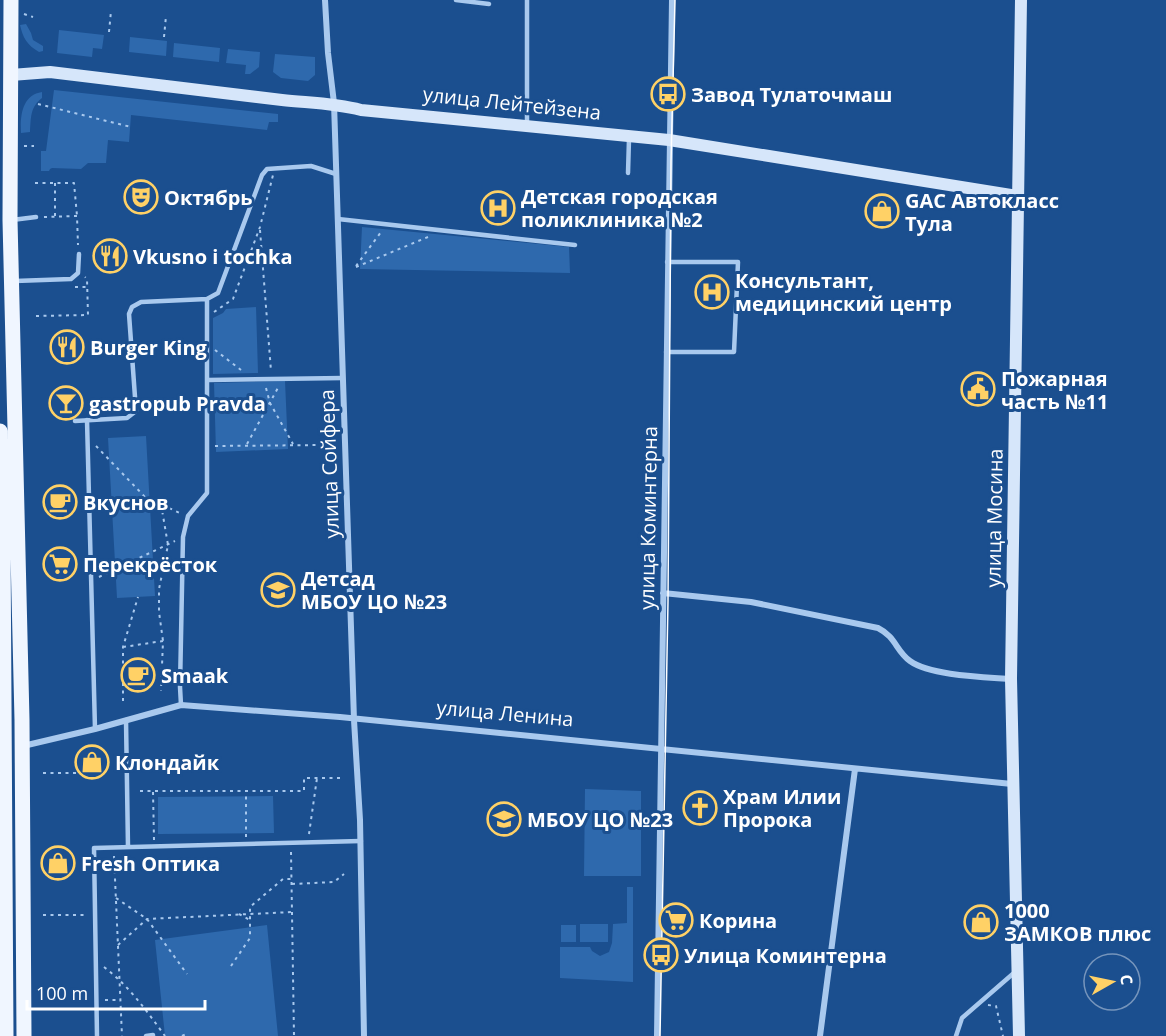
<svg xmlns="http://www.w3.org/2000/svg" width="1166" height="1036" font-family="'Open Sans',sans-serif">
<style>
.green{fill:#2e69ad}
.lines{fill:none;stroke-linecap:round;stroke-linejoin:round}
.path{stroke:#a9c9ee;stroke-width:2;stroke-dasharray:3 4.5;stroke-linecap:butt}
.lane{stroke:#a9c9ee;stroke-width:4.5}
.street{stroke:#a9c9ee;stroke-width:6}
.secondary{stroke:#d6e6fa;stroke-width:12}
.primary{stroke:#f0f6ff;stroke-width:15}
.tram{stroke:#fff;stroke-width:1.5}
.labels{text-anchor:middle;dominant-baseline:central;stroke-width:6;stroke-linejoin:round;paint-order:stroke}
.poi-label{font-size:20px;font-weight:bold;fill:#fff;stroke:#1b4f8f;text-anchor:start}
.street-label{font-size:20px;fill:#fff;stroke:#1b4f8f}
</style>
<rect width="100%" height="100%" fill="#1b4f8f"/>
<path class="green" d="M26,24L31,33L33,40L43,46V51L39,52C27,45 23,38 20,25Z
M59,30L104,35L102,49L93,48L92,57L57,53Z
M130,37L167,41L166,56L129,52Z
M174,43L220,48L219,62L173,57Z
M228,49L260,52L259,67L250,74H245L246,65L226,63Z
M275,54L315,57V75L308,81L281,78L273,72Z
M54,90L278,114V122H269L267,130L131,115L129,142L108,140L106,163H88L81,169L52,168L50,169L49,171H41V151H46Z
M42,92V98C30,107 31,118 30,132L21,133C20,116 22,95 42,92Z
M362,227L569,247L570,273L360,269Z
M256,307L258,373L213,374V318L223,313L226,309Z
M285,381L288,449L216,452L214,383Z
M146,436L155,596L117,598L108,438Z
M585,789L641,791V876H584Z
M273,796L274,833L158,834V797Z
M627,887H633V982L560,978V947H590L592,951L600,956L609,952L612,943L613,924L627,923Z
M580,924H608V942H580Z
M267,925L278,1036H165L155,940Z
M561,925H576V942H561Z"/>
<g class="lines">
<path class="path" d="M24,14L33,17
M109,32L111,11
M164,37L166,16
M38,104L131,127
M24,146H34
M35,183H74L77,216
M55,183V216
M44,217L77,216L78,245
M260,230L271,371
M356,266L381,232
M356,267L428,237
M75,287H87
M214,312L233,299L260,227L273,175
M36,316L88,315L87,279L85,277
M215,350L241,370
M266,388L270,403L293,444
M247,444L279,386
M96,446L145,497L182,514
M215,446L326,445
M161,504L168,545L159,589V612L163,641
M99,577L175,541
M123,647L163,641L161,691
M123,701V647L138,597
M43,773H87V769
M140,791H304V778H341
M153,792L154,840
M309,834L317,778
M246,837V791
M291,852L294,1036
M114,856L122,1036
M292,884L334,882L344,874
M116,898L147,919L187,974
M239,914L250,920
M43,915H88
M118,945L147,919L292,912
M231,966L250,938V907L283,879H292
M104,967C129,986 146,1010 165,1036
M105,1000H120
M988,1005L996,1006L1003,1036
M182,1036L186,1034"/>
<path class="lane" d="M456,0L489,4
M527,126V0
M628,173L629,139
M338,219L575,245
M12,220L36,217
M15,281L71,279L78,273L79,254
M666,352H734L738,262H667
M208,380L343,378
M87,420L95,729
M75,421L127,418L136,411L129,314L132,307L141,302L207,299L218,293L262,175L267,169L311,166L336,174
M181,705L180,687L183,537L188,516L207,493V299
M126,720L128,847
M97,1036L94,848L361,841
M146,1036L153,1035
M956,1036L962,1018L1015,972"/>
<path class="street" d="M325,0L328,53L334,103L354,720L360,820L364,1036
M663,593L751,602L878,628C896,637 896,651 910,661C931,676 985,677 1011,679
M23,746L95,729L181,705L340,717L1012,784
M657,1036L672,0
M820,1036L855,769"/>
<path class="secondary" d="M11,75L50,72L282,100C310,103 334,103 361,110L669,140L1018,196
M1019,1036L1011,679L1021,0"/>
<path class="primary" d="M11,0L10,220L22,720L24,1036
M0,431L3,537L6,1036"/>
<path class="tram" d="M660,1036L668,601L671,162L675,0"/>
</g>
<defs>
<g id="bus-ring" transform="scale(1.725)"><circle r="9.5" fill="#1b4f8f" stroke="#ffd166" stroke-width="1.5"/><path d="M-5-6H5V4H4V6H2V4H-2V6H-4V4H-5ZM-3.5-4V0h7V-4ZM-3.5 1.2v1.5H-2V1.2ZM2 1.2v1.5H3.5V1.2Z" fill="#ffd166"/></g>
<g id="theatre-ring" transform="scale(1.725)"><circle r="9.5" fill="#1b4f8f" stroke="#ffd166" stroke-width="1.5"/><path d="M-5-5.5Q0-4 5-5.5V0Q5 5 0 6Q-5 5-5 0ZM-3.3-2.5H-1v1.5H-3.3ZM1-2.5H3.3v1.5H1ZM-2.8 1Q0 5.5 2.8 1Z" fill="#ffd166"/></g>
<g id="hospital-ring" transform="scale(1.725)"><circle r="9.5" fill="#1b4f8f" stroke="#ffd166" stroke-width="1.5"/><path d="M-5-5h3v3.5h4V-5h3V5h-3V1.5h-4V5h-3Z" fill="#ffd166"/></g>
<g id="shop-ring" transform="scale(1.725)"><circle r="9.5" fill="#1b4f8f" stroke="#ffd166" stroke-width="1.5"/><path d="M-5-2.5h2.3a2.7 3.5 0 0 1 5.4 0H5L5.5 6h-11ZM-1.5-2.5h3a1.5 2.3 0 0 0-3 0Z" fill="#ffd166"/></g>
<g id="restaurant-ring" transform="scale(1.725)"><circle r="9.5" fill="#1b4f8f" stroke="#ffd166" stroke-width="1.5"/><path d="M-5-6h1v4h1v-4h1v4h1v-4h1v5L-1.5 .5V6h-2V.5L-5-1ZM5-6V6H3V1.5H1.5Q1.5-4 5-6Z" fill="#ffd166"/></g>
<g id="civic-ring" transform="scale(1.725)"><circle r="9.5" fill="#1b4f8f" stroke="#ffd166" stroke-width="1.5"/><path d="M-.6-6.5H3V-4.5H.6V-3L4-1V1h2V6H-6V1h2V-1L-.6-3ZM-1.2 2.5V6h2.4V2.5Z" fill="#ffd166"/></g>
<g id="bar-ring" transform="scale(1.725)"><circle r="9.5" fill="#1b4f8f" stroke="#ffd166" stroke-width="1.5"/><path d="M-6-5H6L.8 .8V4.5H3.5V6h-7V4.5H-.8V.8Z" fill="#ffd166"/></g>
<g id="cafe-ring" transform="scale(1.725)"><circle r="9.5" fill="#1b4f8f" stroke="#ffd166" stroke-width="1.5"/><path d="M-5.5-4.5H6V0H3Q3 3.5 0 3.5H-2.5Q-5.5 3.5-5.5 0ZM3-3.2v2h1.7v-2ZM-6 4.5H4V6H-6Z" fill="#ffd166"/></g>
<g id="supermarket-ring" transform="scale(1.725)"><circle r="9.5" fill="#1b4f8f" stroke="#ffd166" stroke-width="1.5"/><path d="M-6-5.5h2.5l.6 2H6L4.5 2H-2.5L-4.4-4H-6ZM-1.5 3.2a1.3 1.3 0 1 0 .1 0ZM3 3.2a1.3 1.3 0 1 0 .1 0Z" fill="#ffd166"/></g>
<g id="school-ring" transform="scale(1.725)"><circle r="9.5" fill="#1b4f8f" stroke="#ffd166" stroke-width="1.5"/><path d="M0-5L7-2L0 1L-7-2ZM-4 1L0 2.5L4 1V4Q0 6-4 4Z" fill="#ffd166"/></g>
<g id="church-ring" transform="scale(1.725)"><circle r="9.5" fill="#1b4f8f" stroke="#ffd166" stroke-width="1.5"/><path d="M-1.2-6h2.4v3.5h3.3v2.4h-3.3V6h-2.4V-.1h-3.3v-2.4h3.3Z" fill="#ffd166"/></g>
</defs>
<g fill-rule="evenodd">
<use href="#bus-ring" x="668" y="94"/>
<use href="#theatre-ring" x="141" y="197"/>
<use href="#hospital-ring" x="498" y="208"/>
<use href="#shop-ring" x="882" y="211"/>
<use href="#restaurant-ring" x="110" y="256"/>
<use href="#hospital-ring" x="712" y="292"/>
<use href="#restaurant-ring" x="67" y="347"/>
<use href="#civic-ring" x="978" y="389"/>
<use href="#bar-ring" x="66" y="403"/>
<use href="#cafe-ring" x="60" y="502"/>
<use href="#supermarket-ring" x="60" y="564"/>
<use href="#school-ring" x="278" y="590"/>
<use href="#cafe-ring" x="138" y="675"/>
<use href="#shop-ring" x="92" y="762"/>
<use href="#church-ring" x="700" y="808"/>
<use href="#school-ring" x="504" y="819"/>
<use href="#shop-ring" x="58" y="863"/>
<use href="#supermarket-ring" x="676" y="920"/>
<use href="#shop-ring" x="981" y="922"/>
<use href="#bus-ring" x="661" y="955"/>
</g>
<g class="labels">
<g class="poi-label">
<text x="691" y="94">Завод Тулаточмаш</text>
<text x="521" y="196">Детская городская<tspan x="521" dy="23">поликлиника №2</tspan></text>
<text x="164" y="197">Октябрь</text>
<text x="905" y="200">GAC Автокласс<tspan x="905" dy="23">Тула</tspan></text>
<text x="133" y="256">Vkusno i tochka</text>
<text x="735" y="280">Консультант,<tspan x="735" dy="23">медицинский центр</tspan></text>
<text x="90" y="347">Burger King</text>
<text x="1001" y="378">Пожарная<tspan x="1001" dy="23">часть №11</tspan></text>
<text x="89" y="403">gastropub Pravda</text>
<text x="83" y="502">Вкуснов</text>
<text x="83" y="564">Перекрёсток</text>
<text x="301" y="578">Детсад<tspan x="301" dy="23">МБОУ ЦО №23</tspan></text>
<text x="161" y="675">Smaak</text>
<text x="115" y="762">Клондайк</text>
<text x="723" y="796">Храм Илии<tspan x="723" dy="23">Пророка</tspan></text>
<text x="527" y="819">МБОУ ЦО №23</text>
<text x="81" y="863">Fresh Оптика</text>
<text x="1004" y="910">1000<tspan x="1004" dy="23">ЗАМКОВ плюс</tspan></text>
<text x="699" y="920">Корина</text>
<text x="684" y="955">Улица Коминтерна</text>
</g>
<g class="street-label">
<text transform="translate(512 103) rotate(6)">улица Лейтейзена</text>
<text transform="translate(329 464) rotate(-92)">улица Сойфера</text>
<text transform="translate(648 518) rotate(-89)">улица Коминтерна</text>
<text transform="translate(994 518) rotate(-89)">улица Мосина</text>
<text transform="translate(505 713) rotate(5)">улица Ленина</text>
</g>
</g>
<g transform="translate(1112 982) rotate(81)"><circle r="28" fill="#1b4f8f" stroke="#7695bc" stroke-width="1.5"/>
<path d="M0-4.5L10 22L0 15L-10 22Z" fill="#ffd166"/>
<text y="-9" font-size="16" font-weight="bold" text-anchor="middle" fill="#ffffff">С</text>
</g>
<path d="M27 1000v9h178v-9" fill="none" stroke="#ffffff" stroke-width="3"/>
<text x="36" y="1000" font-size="18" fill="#ffffff" stroke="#1b4f8f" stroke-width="4.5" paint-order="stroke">100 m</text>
</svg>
